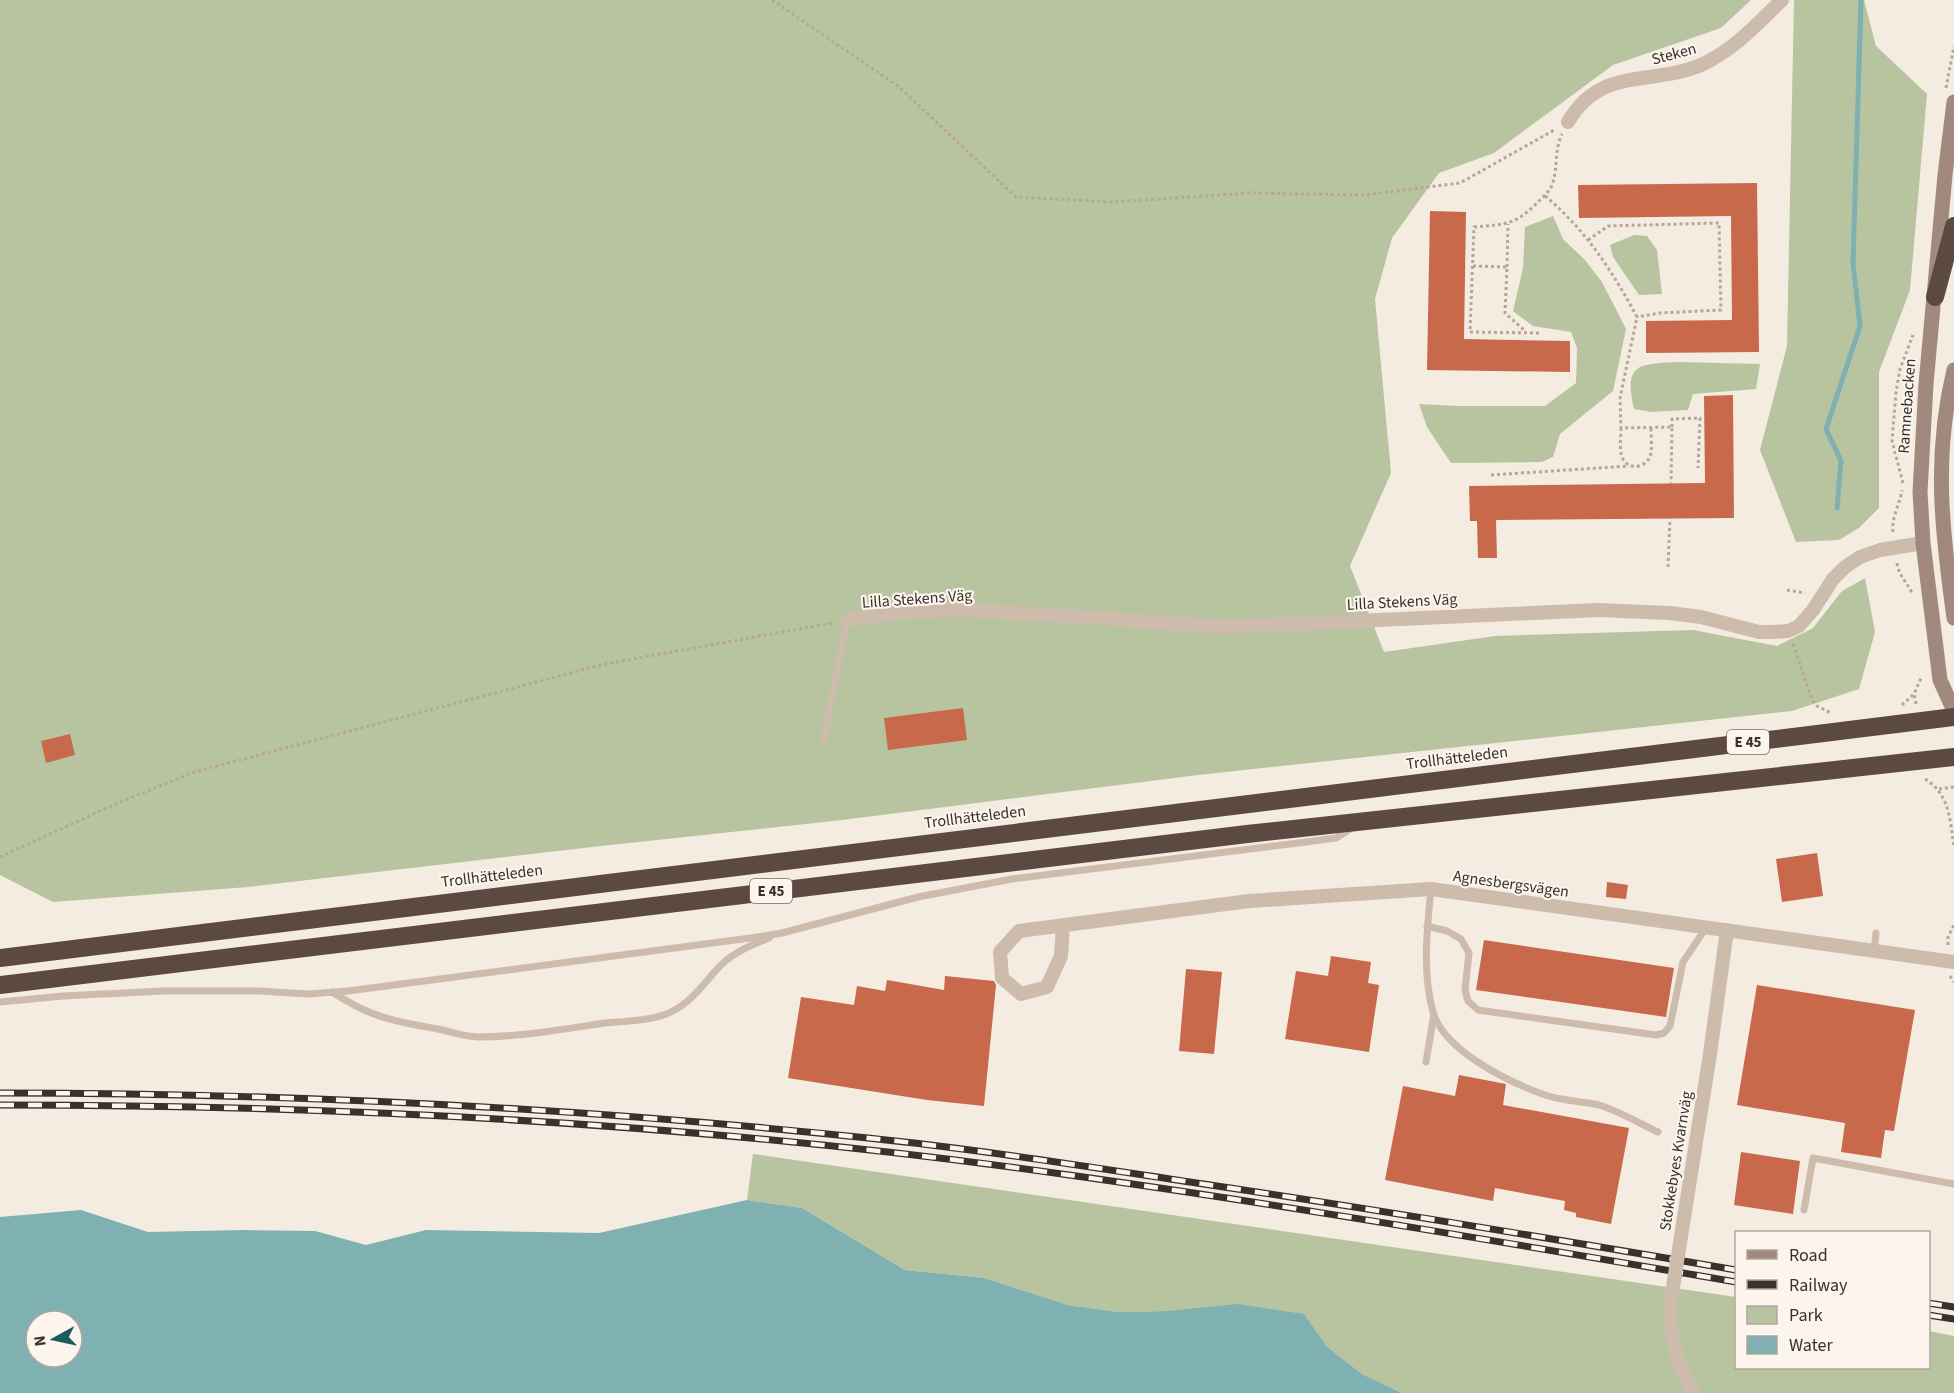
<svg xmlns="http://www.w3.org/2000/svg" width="1954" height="1393" font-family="'Source Sans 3',sans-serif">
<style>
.green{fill:#b8c4a0}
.water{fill:#7fb0b2;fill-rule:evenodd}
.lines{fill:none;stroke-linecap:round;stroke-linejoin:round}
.stream{stroke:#7fb0b2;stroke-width:5}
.building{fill:#c8694b}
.path{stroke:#b9a596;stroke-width:3;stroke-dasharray:3 3;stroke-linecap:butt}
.lane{stroke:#cdbbac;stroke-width:7}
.street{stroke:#cdbbac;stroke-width:14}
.secondary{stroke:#a18a7d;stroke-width:15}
.highway{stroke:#5c4a42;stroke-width:18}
.rail-casing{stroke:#3b302b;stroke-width:7}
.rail{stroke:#fbf5ee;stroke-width:4.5;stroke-dasharray:14;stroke-linecap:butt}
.street-bridge{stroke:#cdbbac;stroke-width:14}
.labels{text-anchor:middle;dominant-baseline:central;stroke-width:4.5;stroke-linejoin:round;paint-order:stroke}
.shield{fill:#fbf5ee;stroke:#756b66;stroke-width:1.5}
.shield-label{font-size:15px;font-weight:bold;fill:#3b302b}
.street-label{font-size:16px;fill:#3b302b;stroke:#fbf5ee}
</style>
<rect width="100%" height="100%" fill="#f4ebe1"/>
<path class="green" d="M0,0H1751L1721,28L1613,65L1494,153L1439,173L1392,238L1375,299L1391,473L1350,566L1384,652L1495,636L1693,630L1777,646L1813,628L1842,591L1865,578L1875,632L1859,689L1792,711L1198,775L842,820L601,846L248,887L53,902L0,875Z
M1794,0H1864L1876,46L1927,94L1910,290L1879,372V508L1859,528L1839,540L1796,542L1760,450L1787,346Z
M1553,216L1563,239L1585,260L1602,282L1626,329L1613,391L1560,434L1553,457L1542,462L1451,463L1427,427L1419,404L1458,406H1545L1576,383L1577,348L1571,332L1533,326L1513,311L1523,268L1525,227Z
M1634,235L1647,236L1657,250L1662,294L1639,295L1613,257L1610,245Z
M1679,362L1760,364L1756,389L1693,394L1688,410L1651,412L1634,409C1623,362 1640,364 1679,362Z
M753,1154L1736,1297V1368H1928L1929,1331L1954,1336V1393H1402L1362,1374L1326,1347L1304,1314L1168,1311L1118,1312L1068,1305L984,1278L905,1270L802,1208L747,1200Z"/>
<path class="water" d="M747,1200L802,1208L905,1270L984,1278L1068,1305L1118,1312L1168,1311L1237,1304L1304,1314L1327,1347L1362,1374L1402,1393H0V1217L81,1210L148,1232L244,1230L315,1231L366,1245L426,1230L599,1233ZM36,1321H72V1357H36Z"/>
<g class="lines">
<path class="stream" d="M1837,508L1841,461L1826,429L1860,326L1853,263L1861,0"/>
</g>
<path class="building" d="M1757,183L1759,352L1646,353V321L1732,320L1731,216L1579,218L1578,185Z
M1430,211L1466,212L1464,339L1570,341V372L1427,370Z
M1733,395L1734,518L1496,520L1497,558H1478L1477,521H1470L1469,486L1705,483L1704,396Z
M963,708L967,740L888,750L884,718Z
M70,734L75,755L46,763L41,741Z
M1817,853L1823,896L1782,902L1776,859Z
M1607,882L1628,885L1626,899L1606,897Z
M1484,940L1674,968L1666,1017L1476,990Z
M1331,956L1371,962L1368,983L1379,985L1369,1052L1285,1039L1296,971L1328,976Z
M1186,969L1222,972L1214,1054L1179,1051Z
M945,976L994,981L996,985L984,1106L927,1100L788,1078L801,997L854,1005L857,986L885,991L887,980L944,990Z
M1757,985L1915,1010L1894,1131L1885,1130L1881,1158L1841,1152L1845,1123L1737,1105Z
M1459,1075L1506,1084L1503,1105L1629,1128L1611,1224L1576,1217V1213L1564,1210L1565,1201L1495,1188L1493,1201L1385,1180L1403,1086L1455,1096Z
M1741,1152L1800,1161L1793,1214L1734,1205Z"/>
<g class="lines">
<path class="path" d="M772,0L898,86L1016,197L1113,202L1250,193L1364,195L1460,183L1556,129
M1946,88L1954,46
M1545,196C1585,229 1613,272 1637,317L1620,398L1621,428L1672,427L1671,484
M1588,240L1608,226L1719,223L1721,310L1659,313L1637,317
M1473,266L1507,267L1505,313L1525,331
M1507,267L1508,224
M1539,333L1470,332L1474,227C1505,224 1514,226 1537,203C1542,198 1549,192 1552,185C1558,169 1554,151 1562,134
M1672,427V419L1700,418L1698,468
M1621,428C1621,437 1619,448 1622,457C1628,472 1648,468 1651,453C1652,446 1651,436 1651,429
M1491,475L1629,466
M1903,483L1892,441L1896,392L1900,369L1913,335
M1893,532C1891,518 1900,504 1902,490
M1897,563C1899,576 1906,581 1912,593
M1668,567L1670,518
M1787,590L1805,593
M1793,644L1812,700L1817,706L1831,713
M1916,704L1914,694L1922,676
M1902,705L1914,694
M1925,779C1950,794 1950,821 1954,847
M1939,789L1954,787
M0,857L111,806L194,772L605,664L833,623
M1948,945V937L1954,925
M1950,976L1954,982"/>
<path class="lane" d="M824,739L847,620
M1431,889C1427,930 1422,971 1433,1012C1444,1051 1509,1082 1545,1095C1562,1101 1581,1101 1599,1105C1619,1111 1639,1123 1658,1132
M1427,926L1447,931L1461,939L1469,953L1465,990L1468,1001L1478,1010L1656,1035L1664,1033L1670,1026L1683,962L1706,928
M1874,951L1876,933
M332,992C372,1018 393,1021 438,1029C451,1032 465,1037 478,1037C520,1037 564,1029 605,1023C626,1021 654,1021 673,1011C693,1001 706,980 722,964C736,951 752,945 769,938
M0,1002L63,996L163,991H259L308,994L348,991L758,937L782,933L918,897L1012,879L1306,842L1336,838L1352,828
M1426,1062L1434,1014
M1804,1210L1813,1158L1954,1184"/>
<path class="street" d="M1568,122C1601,65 1652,87 1703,64C1734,50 1758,23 1782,0
M847,620L894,613L959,610L1041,614L1225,627L1598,610L1670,613L1701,617L1759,632H1773L1788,631L1799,626L1813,610L1833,579L1845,567L1860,557L1880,550L1923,543
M1063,925L1061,956L1047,987L1021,994L1002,978L1000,952L1019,931L1249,901L1431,889L1954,962
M1710,1054L1727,930"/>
<path class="secondary" d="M1954,102L1945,175L1926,384L1920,492L1923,543L1940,680L1954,711
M1954,370C1933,457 1942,531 1954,618"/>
<path class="highway" d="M1935,297L1954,226
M0,958L1954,717
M0,985L1247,834L1954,757"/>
<g class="rail-casing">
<path id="rail" d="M0,1093C290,1093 580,1108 868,1138C976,1149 1083,1166 1190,1182C1373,1209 1555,1239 1736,1270
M0,1105C357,1105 715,1125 1069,1175C1292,1206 1514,1244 1736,1282
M1928,1303L1954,1307
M1928,1315L1954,1319"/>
</g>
<use href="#rail" class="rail"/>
<path class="street-bridge" d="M1694,1393C1678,1365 1672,1344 1669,1312L1710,1054"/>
</g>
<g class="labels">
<g class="shield">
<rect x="1727" y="730" width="42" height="24" rx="4.5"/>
<rect x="750" y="879" width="42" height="24" rx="4.5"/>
</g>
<g class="shield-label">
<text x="1748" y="742">E 45</text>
<text x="771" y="891">E 45</text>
</g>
<g class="street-label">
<text transform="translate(1674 54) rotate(-15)">Steken</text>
<text transform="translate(1907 406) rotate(-86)">Ramnebacken</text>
<text transform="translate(917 599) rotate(-4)">Lilla Stekens Väg</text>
<text transform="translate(1402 602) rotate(-3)">Lilla Stekens Väg</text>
<text transform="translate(1457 758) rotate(-7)">Trollhätteleden</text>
<text transform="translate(975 817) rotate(-7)">Trollhätteleden</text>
<text transform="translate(492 876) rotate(-7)">Trollhätteleden</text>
<text transform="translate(1511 884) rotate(8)">Agnesbergsvägen</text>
<text transform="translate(1676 1161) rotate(-81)">Stokkebyes Kvarnväg</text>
</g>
</g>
<rect x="1735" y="1231" width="195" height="138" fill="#fbf5ee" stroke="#aea6a0" stroke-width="1.5"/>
<rect x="1747" y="1250" width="30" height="9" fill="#a18a7d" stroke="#aea6a0" stroke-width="1.5"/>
<text x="1789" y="1261" font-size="18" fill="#3b302b">Road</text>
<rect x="1747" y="1280" width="30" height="9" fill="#3b302b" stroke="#aea6a0" stroke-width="1.5"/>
<text x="1789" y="1291" font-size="18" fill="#3b302b">Railway</text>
<rect x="1747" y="1306" width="30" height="18" fill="#b8c4a0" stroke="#aea6a0" stroke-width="1.5"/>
<text x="1789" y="1321" font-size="18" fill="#3b302b">Park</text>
<rect x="1747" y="1336" width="30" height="18" fill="#7fb0b2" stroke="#aea6a0" stroke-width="1.5"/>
<text x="1789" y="1351" font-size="18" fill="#3b302b">Water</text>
<g transform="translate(54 1339) rotate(262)"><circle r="28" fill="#fbf5ee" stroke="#aea6a0" stroke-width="1.5"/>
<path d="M0-4.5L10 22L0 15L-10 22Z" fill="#1f5a5e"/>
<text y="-9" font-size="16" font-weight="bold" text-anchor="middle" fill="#3b302b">N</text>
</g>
</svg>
